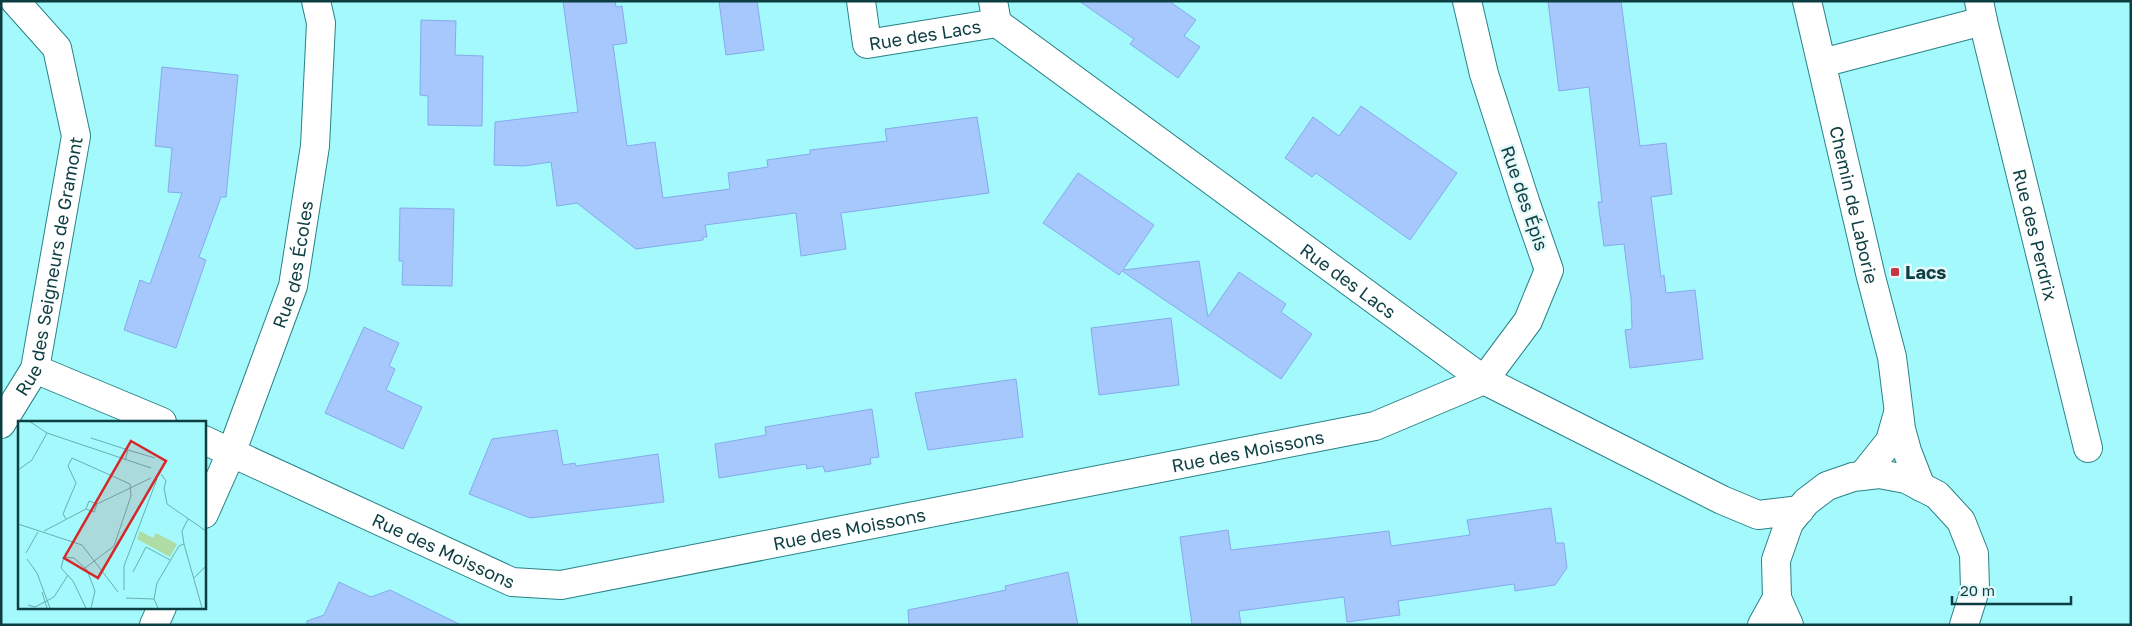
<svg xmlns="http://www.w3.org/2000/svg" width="2132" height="626" font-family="'Golos Text',sans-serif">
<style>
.building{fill:#a7c8fc;stroke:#84abeb}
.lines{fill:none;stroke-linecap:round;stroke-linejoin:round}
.minor-casing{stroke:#298286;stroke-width:30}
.minor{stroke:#fff;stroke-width:28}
.poi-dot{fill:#c73746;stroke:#e6f9fa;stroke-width:2}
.labels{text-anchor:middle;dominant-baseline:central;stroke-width:5;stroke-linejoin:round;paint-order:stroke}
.street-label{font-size:18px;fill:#0d3f42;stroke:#e6f9fa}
.poi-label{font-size:18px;font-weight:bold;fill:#0d3f42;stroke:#e6f9fa;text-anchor:start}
.inset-road{fill:none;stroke:#68afb2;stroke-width:1}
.view{fill:#d62828;fill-opacity:0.15;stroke:#d62828;stroke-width:2.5}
.inset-edge{fill:none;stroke:#0d3f42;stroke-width:2.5}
</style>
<rect width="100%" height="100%" fill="#a4f9fd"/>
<path class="building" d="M563,1H615L616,7L622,6L627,43L613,45L627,146L655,142L663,198L730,189L728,173L768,167L767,160L810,154V150L887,141L885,129L977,117L989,193L841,213L846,249L801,256L796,213L705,225L707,237H703V240L636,249L577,203L557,206L551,162L524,166L494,165L495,122L578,112Z
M719,1H757L764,50L726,55Z
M1079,1H1169L1196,20L1184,36L1200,47L1178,78L1130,44L1134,39Z
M1548,1H1621L1640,146L1666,143L1672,194L1651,197L1661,277L1664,275L1666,293L1695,290L1703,359L1630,368L1625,330L1632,329L1631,299L1624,244L1604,246L1598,202H1602L1589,87L1559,91Z
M421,20L456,21L455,55L483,56L482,126L428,125V96L420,95Z
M162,67L238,75L226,197H221L199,257L206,260L176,348L124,330L140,280L150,284L182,193L168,192L172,148L155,146Z
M1361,106L1457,173L1410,240L1316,173L1312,177L1285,158L1313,117L1339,136Z
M1078,173L1154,225L1123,270L1199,261L1208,317L1239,272L1286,304L1281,312L1312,334L1281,379L1122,271L1119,275L1043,223Z
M400,208L454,209L452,286L402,285L403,261H399Z
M1171,318L1179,385L1099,395L1091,328Z
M364,327L399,343L389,366L395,369L386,390L422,407L403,449L325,413Z
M1016,379L1023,437L928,450L915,393Z
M872,409L879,457L870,458L871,464L825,472L823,466L807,469L806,464L719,478L715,444L766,435L765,427Z
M557,430L563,465L575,463L576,466L658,454L664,502L530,518L469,494L492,439Z
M1551,508L1556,543H1564L1567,568L1555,585L1515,591L1514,584L1398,601L1400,615L1347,622L1344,597L1239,611L1241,625H1192L1180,537L1228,530L1231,550L1389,531L1391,546L1470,535L1467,520Z
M1068,572L1078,625H909L908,610L1006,590L1005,586Z
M339,582L371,597L390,590L461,625H307V621L324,615Z"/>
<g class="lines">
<g class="minor-casing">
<g id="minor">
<path id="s1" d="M861,1L867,44L997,23"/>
<path id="s2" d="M993,1L997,23L1484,380L1722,500L1758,515L1800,510"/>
<path id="s3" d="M1807,1L1871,277L1892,357L1901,429L1907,451L1921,487"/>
<path id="s4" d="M1983,21L2088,448"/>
<path d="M1822,63L1983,21L1979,1"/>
<path d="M35,369L162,422"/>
<path id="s5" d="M1,424L35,369L76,136L57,48L15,1"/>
<path id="s6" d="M204,440L512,582L561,585L1375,426L1484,380L1528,321L1549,270L1526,204L1484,74L1467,1"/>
<path d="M1862,476L1890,441L1898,413"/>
<path id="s7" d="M204,514L232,451L293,286L315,146L321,23L316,1"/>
<path d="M154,625L162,607"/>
<path d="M1762,625L1777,598"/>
<path d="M1789,625L1777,598L1776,560L1789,523L1806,502L1827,486L1853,477L1879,474L1906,479L1937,495L1961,521L1974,554L1975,590L1964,625"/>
</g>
</g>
<use href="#minor" class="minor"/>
</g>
<rect class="poi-dot" x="1890" y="267" width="10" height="10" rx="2.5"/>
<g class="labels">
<g class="street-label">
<text stroke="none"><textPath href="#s1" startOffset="102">Rue des Lacs</textPath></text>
<text transform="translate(1525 198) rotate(71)">Rue des Épis</text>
<text stroke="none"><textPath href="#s3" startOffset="209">Chemin de Laborie</textPath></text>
<text stroke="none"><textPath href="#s4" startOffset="220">Rue des Perdrix</textPath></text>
<text stroke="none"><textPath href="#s7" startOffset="266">Rue des Écoles</textPath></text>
<text stroke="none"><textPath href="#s5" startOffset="168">Rue des Seigneurs de Gramont</textPath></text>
<text stroke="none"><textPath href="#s2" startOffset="458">Rue des Lacs</textPath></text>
<text stroke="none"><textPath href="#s6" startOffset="1088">Rue des Moissons</textPath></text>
<text stroke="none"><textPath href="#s6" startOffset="682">Rue des Moissons</textPath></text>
<text stroke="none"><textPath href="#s6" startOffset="264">Rue des Moissons</textPath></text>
</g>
<g class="poi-label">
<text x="1905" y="272">Lacs</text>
</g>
</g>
<g transform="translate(18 421)">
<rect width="188" height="188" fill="#a4f9fd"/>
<path d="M122,110L135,117L138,112L159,123L152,136L119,118Z" fill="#afdca5"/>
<path class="inset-road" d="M11,0L29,12L133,47M73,17L110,29L107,39M110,29L137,37M0,49L14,39L29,12M143,53L148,60L146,67L149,83L188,110M68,88L76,91L79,83M48,98L45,93L58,62L50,45L54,37L112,63L113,75L96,125L67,147M0,103L64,124L100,171M26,110L68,88L71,80L79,83L133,57M166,123L184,187M8,132L20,111M9,138L19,152L32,187M115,151L128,126L152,139M176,157L188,145M106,169V145L139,58M24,171L29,187M108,177L136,178M10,184L17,186L36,176L50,154M68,187L55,160L43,147L46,136L56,137L69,149L77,170L73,187M140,187L136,178L139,162L161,125L166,123L164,110L170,98"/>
<path class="view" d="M113,20L148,40L80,157L46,137Z"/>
<rect width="188" height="188" class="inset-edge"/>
</g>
<rect width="2132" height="626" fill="none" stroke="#0d3f42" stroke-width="5"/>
<path d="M1952 596v8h119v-8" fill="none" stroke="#0d3f42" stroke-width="2.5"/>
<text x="1960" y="596" font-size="15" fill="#0d3f42" stroke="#e6f9fa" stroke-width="4" paint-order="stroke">20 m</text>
</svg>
